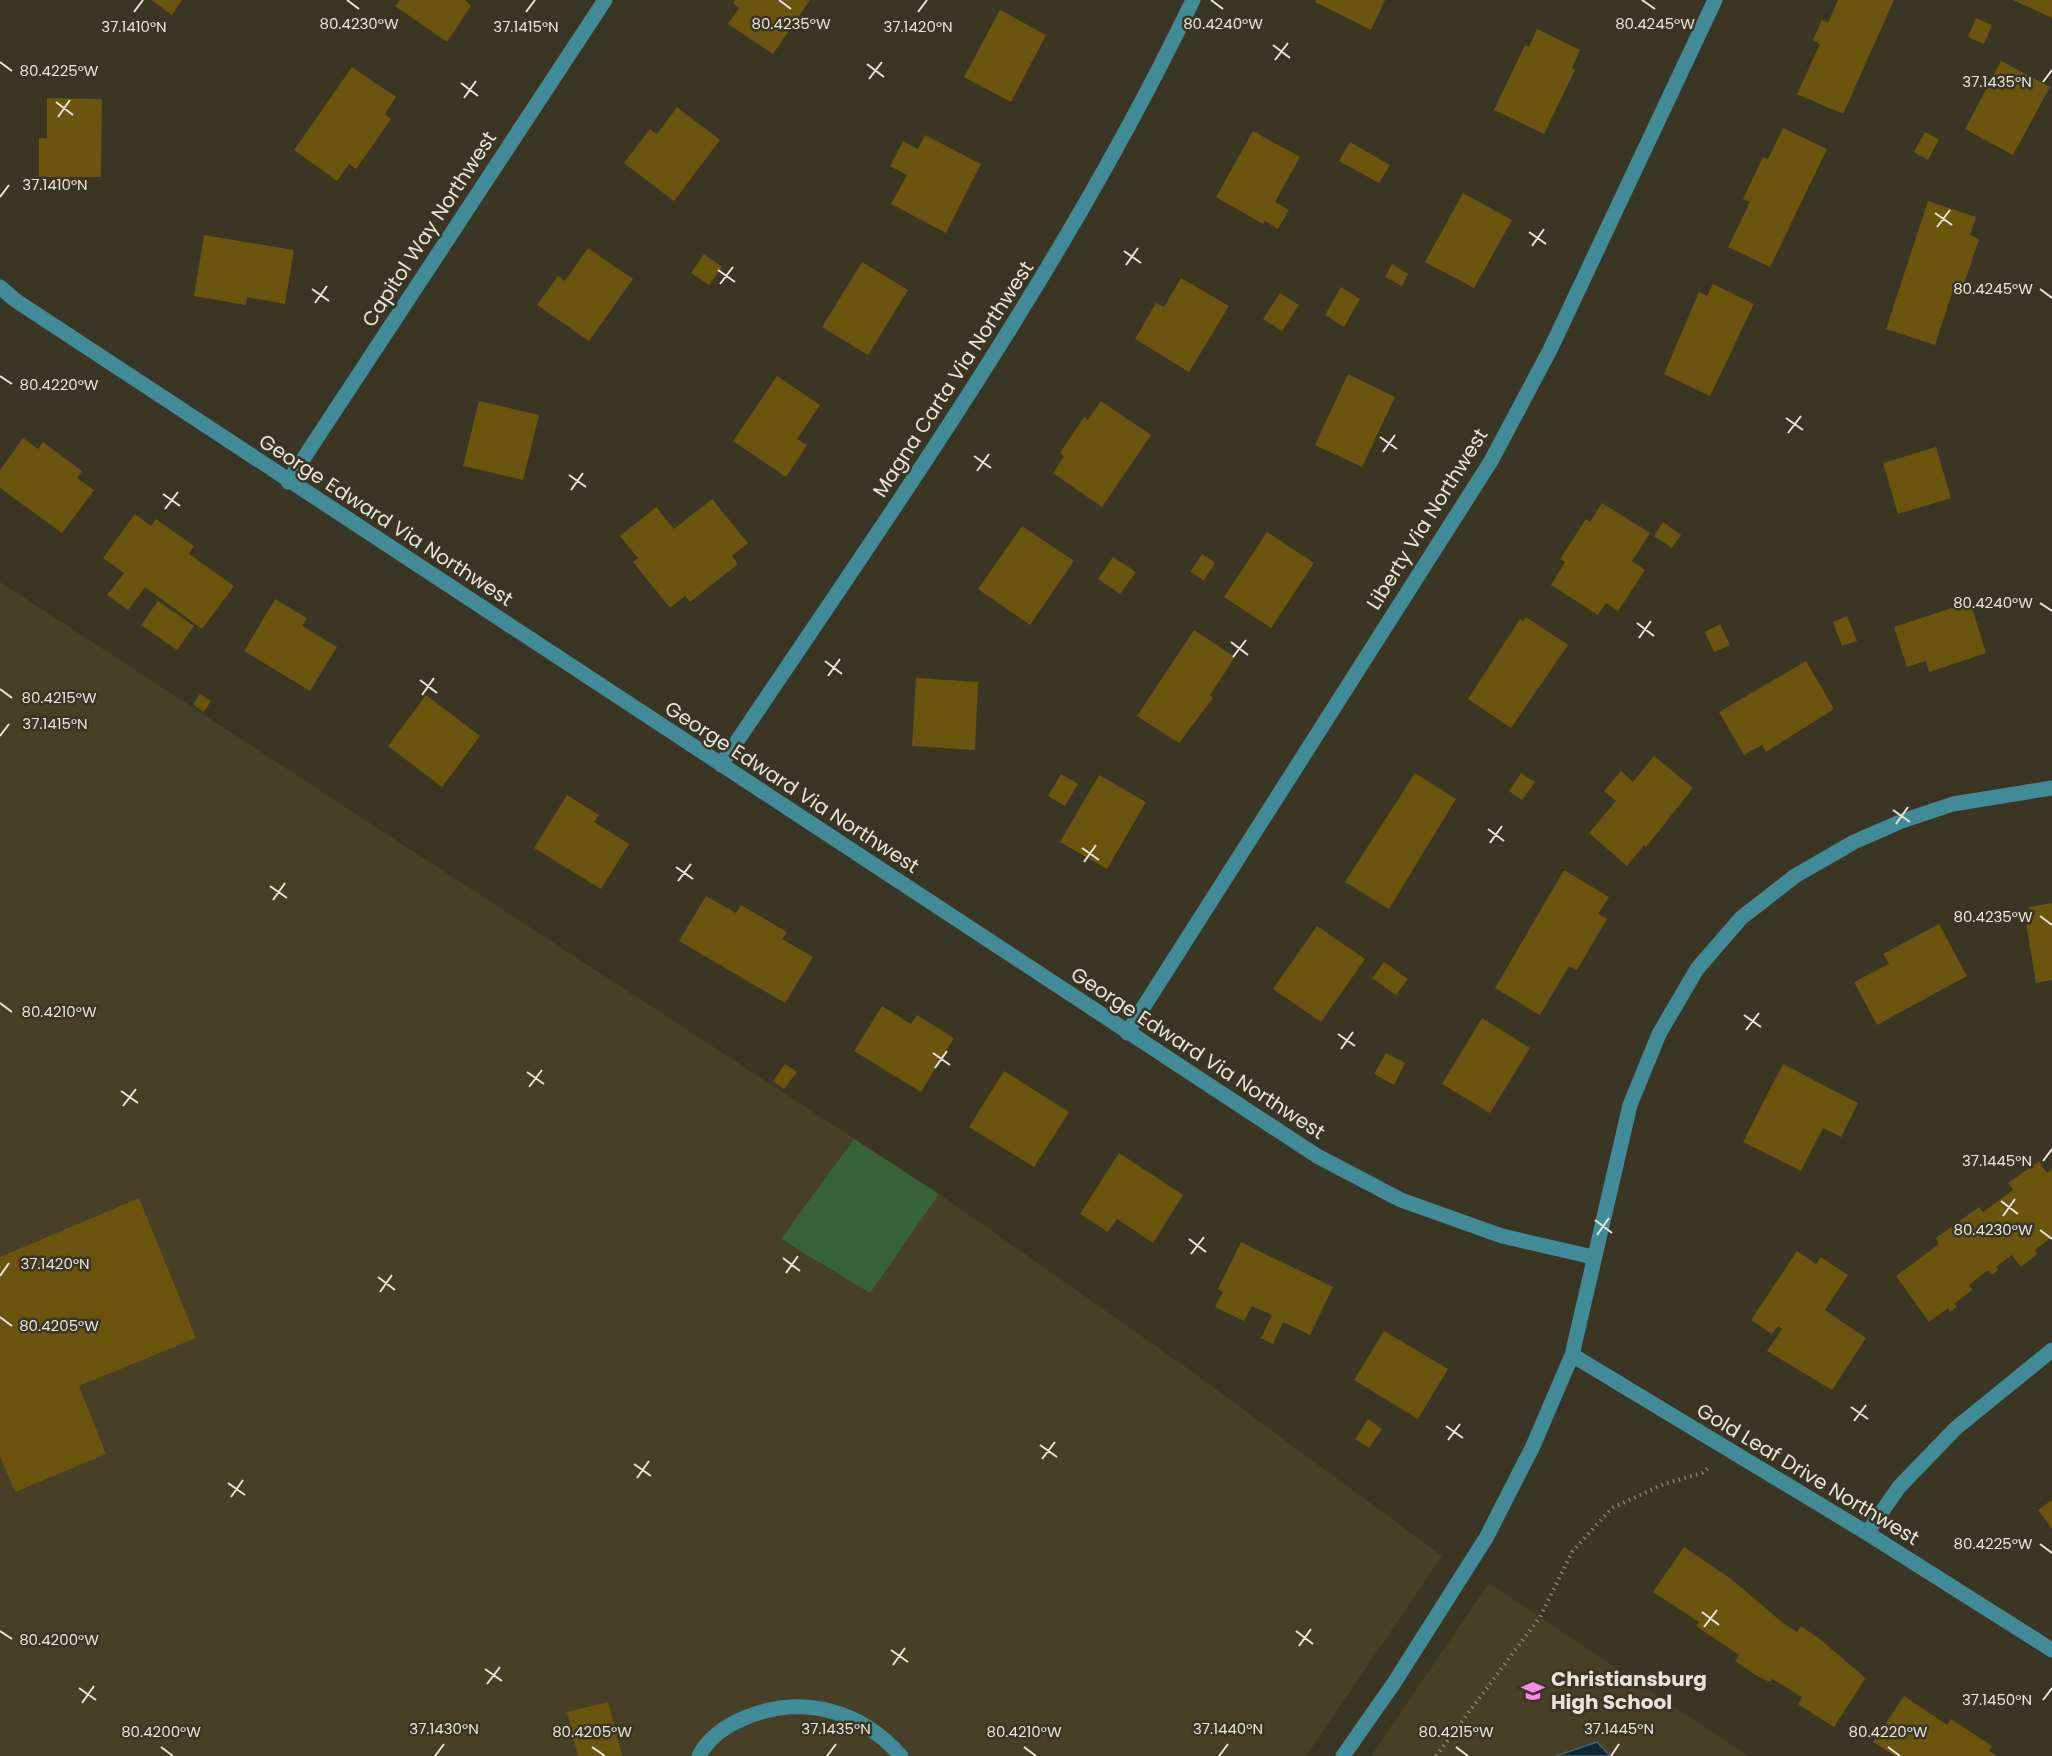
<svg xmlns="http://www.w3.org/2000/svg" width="2052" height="1756" font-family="Poppins,sans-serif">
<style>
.built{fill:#483f27}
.green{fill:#386338}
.water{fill:#0b2937;stroke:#4d6168;stroke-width:1.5}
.building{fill:#6a540e}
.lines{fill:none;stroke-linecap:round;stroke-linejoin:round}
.path{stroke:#878274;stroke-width:4;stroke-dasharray:1.5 4.5;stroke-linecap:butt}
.minor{stroke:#418b99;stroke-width:15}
.ticks{fill:none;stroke:#e8e4da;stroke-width:2}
.labels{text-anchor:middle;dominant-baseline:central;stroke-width:5;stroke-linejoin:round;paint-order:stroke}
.street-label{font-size:20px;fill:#e8e4da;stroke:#3b3524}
.poi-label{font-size:20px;font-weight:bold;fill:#e8e4da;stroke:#3b3524;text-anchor:start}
.ticks-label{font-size:15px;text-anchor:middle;fill:#e8e4da;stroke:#3b3524;stroke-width:5;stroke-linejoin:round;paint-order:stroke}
</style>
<rect width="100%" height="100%" fill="#3b3524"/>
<path class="built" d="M0,582L939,1194L1187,1368L1442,1556L1306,1756H0Z
M1489,1583L1748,1756H1371Z"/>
<path class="green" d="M854,1139L939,1194L870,1293L781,1239Z"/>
<path class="water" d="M1597,1742L1610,1756H1556Z"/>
<path class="building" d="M151,0H182L172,15Z
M400,0H465L471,6L447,42L395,6Z
M735,0H810L773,54L728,24L739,8L733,3Z
M1316,0H1385L1371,30L1315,2Z
M1838,0H1894L1843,114L1797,94L1820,44L1813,40L1822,20L1828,23Z
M2013,0H2052V18Z
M1000,10L1046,35L1011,102L964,77Z
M1976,18L1992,25L1984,44L1968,37Z
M1537,29L1580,50L1572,68L1575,70L1544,134L1494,110L1525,45L1529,47Z
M2001,61L2050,87L2013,155L1965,129Z
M352,67L396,97L385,114L391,119L356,169L349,164L337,181L294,150Z
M47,98L102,99L101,177H39V138H47Z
M677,107L720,140L674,201L624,163L650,129L657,134Z
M1783,128L1827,149L1770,267L1728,247L1750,202L1743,199L1763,157L1768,159Z
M1253,131L1300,157L1275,202L1289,210L1278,229L1265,221L1263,224L1216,197Z
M1925,132L1939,139L1928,160L1914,152Z
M925,135L981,164L946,233L891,204L907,175L890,166L903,141L918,149Z
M1350,142L1390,165L1379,183L1339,161Z
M1463,193L1512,220L1474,288L1425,262Z
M1928,201L1976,217L1970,235L1979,239L1960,296L1952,293L1935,345L1886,329Z
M204,235L294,250L285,304L247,297L246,305L194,296Z
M588,248L633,279L589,341L537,305L558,276L565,281Z
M704,254L722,267L709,285L691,273Z
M862,262L908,290L868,355L822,327Z
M1392,264L1408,274L1402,286L1385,277Z
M1181,278L1229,306L1189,372L1135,339L1156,303L1164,307Z
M1713,284L1754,304L1710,396L1664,374L1699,292L1707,296Z
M1341,287L1360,299L1344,327L1325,315Z
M1280,293L1299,305L1282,331L1263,319Z
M1348,374L1395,397L1362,467L1315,445Z
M777,376L820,405L797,439L807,445L786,477L733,441Z
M479,401L539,415L523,480L463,466Z
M1101,401L1151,435L1102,507L1053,473L1064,456L1060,453L1084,417L1088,420Z
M23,438L38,449L43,442L82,471L77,478L94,490L62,533L0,488V470Z
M1936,447L1951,498L1898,514L1883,463Z
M712,499L748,543L732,556L738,564L690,602L685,596L670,608L633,562L638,558L620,536L656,507L674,529Z
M1602,503L1650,533L1632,561L1645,570L1618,611L1606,603L1598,615L1551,585L1565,562L1560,559L1586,519L1590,522Z
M135,514L151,526L156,519L194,546L189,554L234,586L202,629L145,587L128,610L107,595L124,573L103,558Z
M1663,522L1681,535L1672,548L1654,536Z
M1022,526L1074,561L1030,625L978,589Z
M1267,532L1314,563L1271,628L1224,597Z
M1202,554L1215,563L1204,580L1190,572Z
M1113,557L1136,572L1120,594L1098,579Z
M275,599L307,618L302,626L337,647L310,691L244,651Z
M158,601L194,626L177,650L141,625Z
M1970,602L1986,653L1929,672L1926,661L1907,667L1894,627Z
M1847,616L1857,641L1842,646L1833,622Z
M1526,617L1568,645L1511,728L1468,699L1520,619L1523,621Z
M1720,624L1730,645L1714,652L1705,632Z
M1194,630L1235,657L1210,695L1213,698L1179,743L1137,716Z
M1806,661L1834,709L1766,752L1762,745L1744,755L1719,712Z
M916,678L978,682L975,750L912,746Z
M200,694L211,701L204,712L193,704Z
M426,695L480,736L442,787L388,746Z
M1654,756L1693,788L1646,847L1644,845L1627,866L1589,833L1616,801L1604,791L1621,771L1633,782Z
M1415,773L1456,799L1389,909L1345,882Z
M1521,773L1535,782L1522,800L1509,791Z
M1061,774L1078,784L1065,806L1048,796Z
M1099,775L1146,802L1107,869L1060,842Z
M567,795L599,815L594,822L629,844L601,889L534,848Z
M1564,870L1609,897L1598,914L1607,919L1577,970L1569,966L1540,1015L1495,988Z
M706,896L736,913L741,905L787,932L782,939L813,957L785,1003L679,941Z
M2052,903V980L2036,983L2025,917L2031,916L2029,907Z
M1939,924L1967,976L1877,1025L1854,982L1889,964L1883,954Z
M1317,926L1365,959L1321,1022L1273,989Z
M1384,962L1408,979L1396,995L1372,978Z
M882,1006L911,1024L917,1015L954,1038L921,1092L854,1051Z
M1482,1018L1530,1048L1490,1113L1442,1084Z
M1386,1053L1405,1063L1394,1085L1374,1074Z
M785,1064L797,1072L784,1089L773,1081Z
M1783,1064L1858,1103L1841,1137L1823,1128L1801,1171L1743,1142Z
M1004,1071L1069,1112L1034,1167L969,1127Z
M1119,1153L1183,1195L1153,1243L1117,1219L1108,1232L1080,1214Z
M2039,1161L2047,1173L2052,1169V1237L2035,1250L2037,1254L2021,1267L2012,1255L1996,1267L1998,1270L1992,1275L1988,1270L1969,1285L1972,1290L1954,1304L1957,1307L1950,1312L1948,1308L1929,1322L1896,1276L1939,1244L1936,1238L1979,1207L1983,1212L2013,1190L2008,1183Z
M139,1198L196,1338L79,1386L106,1454L15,1492L0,1456V1257Z
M1241,1242L1333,1287L1310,1335L1283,1322L1273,1344L1261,1338L1272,1315L1252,1306L1244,1321L1215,1307L1223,1292L1218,1289Z
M1797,1251L1816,1264L1821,1257L1848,1275L1825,1310L1866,1338L1832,1390L1767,1351L1782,1329L1778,1326L1772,1334L1751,1320Z
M1384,1331L1448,1369L1418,1419L1354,1380Z
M1368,1419L1382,1429L1369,1448L1355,1439Z
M2052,1500V1529L2038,1510Z
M1684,1547L1730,1578L1783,1623L1797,1632L1801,1626L1821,1640L1862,1675L1865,1679L1834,1727L1798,1704L1802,1697L1772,1679L1770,1682L1757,1676L1735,1661L1739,1655L1696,1626L1699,1622L1653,1592Z
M1904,1696L1947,1725L1951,1719L1992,1746L1989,1751L1997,1756H1895L1873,1742Z
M608,1702L622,1756H578L567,1712Z"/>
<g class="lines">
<path class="path" d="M1436,1756L1540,1617L1572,1552L1612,1508L1664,1484L1702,1473L1708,1468"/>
<path class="minor" d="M0,287L15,300L1317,1156L1401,1200L1502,1236L1593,1257
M288,482L605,0
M721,765C888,516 1063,271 1193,0
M1127,1033L1491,461L1550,350L1715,0
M1572,1355L1867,1533L2052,1650
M1867,1533L1899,1487L1956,1428L2052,1350
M699,1756C709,1736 727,1725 747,1717C804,1694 861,1711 901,1756
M1343,1756L1394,1683L1486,1538L1533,1446L1572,1355L1630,1105L1659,1034L1697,969L1741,918L1795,876L1854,842L1902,821L1953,804L2052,788"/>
</g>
<path class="ticks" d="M347,0L359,9M779,0L791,9M1211,0L1223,9M1642,0L1655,9M134,12L143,0M526,12L535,0M918,12L927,0M1273,45L1290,58M1275,60L1288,43M0,62L12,71M867,64L884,77M869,79L882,62M2043,82L2052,70M461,83L478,96M464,98L476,81M56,102L73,115M58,117L70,100M0,197L9,185M1935,213L1952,225M1937,227L1950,210M1529,232L1546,244M1532,246L1544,229M1124,251L1141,263M1126,265L1138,248M718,270L735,282M720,284L733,267M312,289L329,301M2040,289L2052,298M315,303L327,286M0,376L12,384M1786,418L1803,430M1788,433L1801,416M1380,437L1397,449M1383,452L1395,435M974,456L991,468M977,471L989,454M569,475L586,487M571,490L583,473M163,494L180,506M165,509L178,492M2040,603L2052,611M1637,623L1654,636M1639,638L1651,621M1231,642L1248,655M1233,657L1246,640M825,661L842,674M828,676L840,659M420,680L437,693M0,689L12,698M422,695L434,678M0,736L9,724M1893,810L1910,822M1896,824L1908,807M1488,829L1504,841M1490,843L1502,826M1082,848L1099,860M1084,862L1096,845M676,867L693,879M678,881L691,864M270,886L287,898M273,900L285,883M2040,916L2052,925M0,1003L12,1012M1744,1015L1761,1027M1746,1030L1759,1013M1338,1034L1355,1046M1341,1049L1353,1032M933,1053L950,1065M935,1068L947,1051M527,1072L544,1084M529,1087L542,1070M121,1091L138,1103M123,1106L136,1089M2043,1161L2052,1149M2001,1201L2018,1214M2003,1216L2015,1199M1595,1220L1612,1233M2040,1230L2052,1239M1597,1235L1609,1218M1189,1239L1206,1252M1191,1254L1204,1237M783,1258L800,1271M786,1273L798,1256M0,1276L9,1263M378,1277L395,1290M380,1292L392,1275M0,1317L12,1326M1851,1407L1868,1419M1854,1421L1866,1405M1446,1426L1463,1438M1448,1440L1460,1424M1040,1445L1057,1457M1042,1459L1055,1442M634,1464L651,1476M637,1478L649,1461M228,1483L245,1495M231,1497L243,1480M2040,1544L2052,1553M1702,1612L1719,1625M1704,1627L1717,1610M0,1631L12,1639M1296,1631L1313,1644M1299,1646L1311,1629M891,1650L908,1662M893,1665L905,1648M485,1669L502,1681M487,1684L500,1667M79,1688L96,1700M2043,1700L2052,1688M82,1703L94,1686M161,1747L173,1756M592,1747L605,1756M1024,1747L1036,1756M1456,1747L1468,1756M1888,1747L1900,1756M435,1756L444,1744M827,1756L836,1744M1219,1756L1228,1744M1611,1756L1619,1744"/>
<defs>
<g id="school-bare" transform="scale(1.8)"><path d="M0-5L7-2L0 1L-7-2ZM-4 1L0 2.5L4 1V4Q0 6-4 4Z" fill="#f788eb" stroke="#3b3524" stroke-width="2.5" paint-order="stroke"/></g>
</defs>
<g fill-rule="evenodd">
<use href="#school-bare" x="1533" y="1691"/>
</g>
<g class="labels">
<g class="street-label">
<text transform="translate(429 229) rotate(-57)">Capitol Way Northwest</text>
<text transform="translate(953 379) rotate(-57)">Magna Carta Via Northwest</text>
<text transform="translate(1427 519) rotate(-58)">Liberty Via Northwest</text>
<text transform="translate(386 520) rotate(33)">George Edward Via Northwest</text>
<text transform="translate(792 787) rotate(33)">George Edward Via Northwest</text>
<text transform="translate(1198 1053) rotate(33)">George Edward Via Northwest</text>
<text transform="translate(1808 1474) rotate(31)">Gold Leaf Drive Northwest</text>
</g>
<g class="poi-label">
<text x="1551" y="1679">Christiansburg<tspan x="1551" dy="23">High School</tspan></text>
</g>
</g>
<g class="ticks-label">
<text x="791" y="29">80.4235°W</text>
<text x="1655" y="29">80.4245°W</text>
<text x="359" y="29">80.4230°W</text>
<text x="1223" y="29">80.4240°W</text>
<text x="134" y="32">37.1410°N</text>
<text x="526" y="32">37.1415°N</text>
<text x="918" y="32">37.1420°N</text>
<text x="59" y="76">80.4225°W</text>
<text x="1997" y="87">37.1435°N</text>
<text x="55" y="190">37.1410°N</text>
<text x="1993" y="294">80.4245°W</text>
<text x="59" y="390">80.4220°W</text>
<text x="1993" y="608">80.4240°W</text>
<text x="59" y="703">80.4215°W</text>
<text x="55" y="729">37.1415°N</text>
<text x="1993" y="922">80.4235°W</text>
<text x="59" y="1017">80.4210°W</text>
<text x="1997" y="1166">37.1445°N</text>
<text x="1993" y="1235">80.4230°W</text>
<text x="55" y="1269">37.1420°N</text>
<text x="59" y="1331">80.4205°W</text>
<text x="1993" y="1549">80.4225°W</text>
<text x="59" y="1645">80.4200°W</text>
<text x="1997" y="1705">37.1450°N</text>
<text x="444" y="1734">37.1430°N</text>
<text x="836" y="1734">37.1435°N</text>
<text x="1228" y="1734">37.1440°N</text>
<text x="1619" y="1734">37.1445°N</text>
<text x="161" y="1737">80.4200°W</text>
<text x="592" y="1737">80.4205°W</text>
<text x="1024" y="1737">80.4210°W</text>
<text x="1456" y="1737">80.4215°W</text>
<text x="1888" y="1737">80.4220°W</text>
</g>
</svg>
